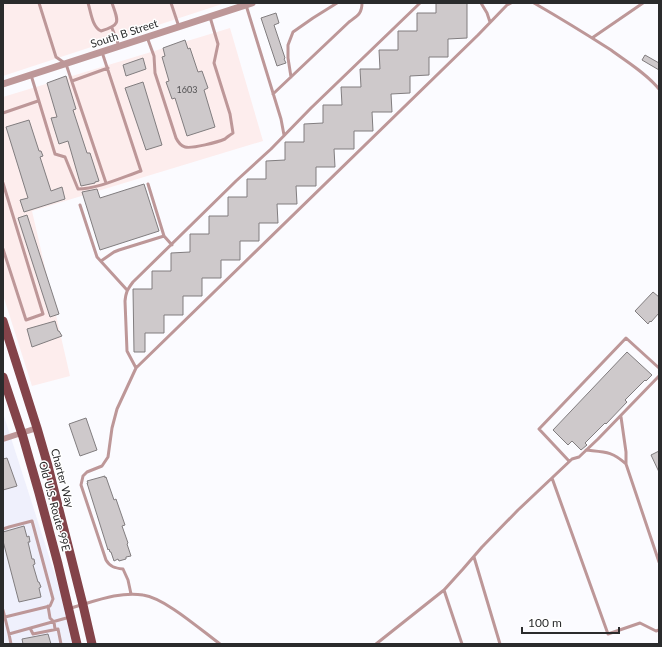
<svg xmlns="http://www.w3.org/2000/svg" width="662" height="647" font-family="Lato,sans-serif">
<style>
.commercial{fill:#fdeded}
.built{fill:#eff0fc}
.building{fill:#cec9cb;stroke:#817d7f}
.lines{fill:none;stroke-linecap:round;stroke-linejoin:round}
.service{stroke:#bd9798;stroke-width:3}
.minor{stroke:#bd9798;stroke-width:6}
.tertiary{stroke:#bd9798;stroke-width:7}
.primary{stroke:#834349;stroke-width:9}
.labels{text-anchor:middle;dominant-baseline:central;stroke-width:3;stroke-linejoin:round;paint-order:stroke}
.number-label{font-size:9px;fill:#535254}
.street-label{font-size:11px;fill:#2a2b2c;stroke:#fff}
</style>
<rect width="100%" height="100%" fill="#fbfbff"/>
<path class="commercial" d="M3,3H225L3,76Z
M230,28L263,141L32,211L70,376L32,386L3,295V97Z"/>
<path class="built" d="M3,413L64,603L73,644H3Z"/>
<path class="building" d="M436,3H467V38L448,39V57H429V75L410,76V93L391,94L392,112H372L373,131H354V149H334L335,167H316V186H296L297,204H277L278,223H259V241H240V260H221V278H202V296H183V315H164V333H145V352H134L133,289H152V271H171V253L190,252V234H209V216H228V197H247V179H266V161L285,160V142H304V124L323,123V105H342L341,87H361L360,69H380L379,50H398V31H417V13H436Z
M276,13L279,23L274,25L285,58L284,59L286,63L277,66L261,18Z
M185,40L188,49L190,48L198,72L202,71L208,88L204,90L215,127L187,136L175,98L172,99L166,82L169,81L162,57L165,56L163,48Z
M645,55L659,63V70L642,60Z
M143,58L146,69L126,76L123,65Z
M66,76L76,109L73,110L87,153H90L99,181L95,182V183L81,186L68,141L59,144L51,118L57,117L47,83Z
M143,82L162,145L146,150L125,88Z
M29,120L39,151H41L43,156L40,157L51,191L62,187L65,199L24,212L20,200L28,198L6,127Z
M144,184L159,231L100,250L82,192L97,189L100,198Z
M27,215L59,314L50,317L18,218Z
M653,292L659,297V313L651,322L650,321L648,324L635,311Z
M55,321L58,331H59L62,336L32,347L27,329Z
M627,352L652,375L646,381L645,380L625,400L627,402L606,424L605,423L585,443L587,445L581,450L572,441L568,445L553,430Z
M86,418L97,450L80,456L69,424Z
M659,451V472L651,455Z
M7,458L17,486L3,490V459Z
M105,476V478L106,477L114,500L116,499L125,525L122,526L128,543L127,544L131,556L126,557V559L119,561L118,559L114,561L111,552H110L109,549L108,550L87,483H88L87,481Z
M24,526L27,537L29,536L30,542H28L32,559H34L35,564L33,565L38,582H39L41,587L39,588L41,597L19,602L3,541V532Z
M48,634L51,644H23L22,639Z"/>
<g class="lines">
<path class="service" d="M39,3L56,57L66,64L106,183
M88,3C91,12 92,27 101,31C122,25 118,21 112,3
M171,3L179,27
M481,3L487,13L490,22
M534,3C560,18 586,34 611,50C627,62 646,73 659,89
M246,5L281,119L284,135
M112,28L119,46
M147,37L154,56L155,73L176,138C178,142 181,146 185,147C192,149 218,142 225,139C227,137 230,135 233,133L230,114L214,63L218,44L210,17
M592,38L643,3
M31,75L55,154L65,157L78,189C97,189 123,177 141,171L102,52
M291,77L288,58V45L293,32L313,18L337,3
M72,81L108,68
M273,94L349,22C357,16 362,14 362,3
M3,113L38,101
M3,183L43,314L26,320L3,249
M148,184L164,236L172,245
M80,205L97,257L127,290
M101,261L114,252L119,250L164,236
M136,368L478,35L507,5L511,3
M621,417L626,452V464L659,562
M586,450C605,452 612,451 626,464
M569,461L539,429L626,338L659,368
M552,478L608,634L640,623L656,631L659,630
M3,529L9,527L32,521L53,599L50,606L5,617
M474,557L500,644
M444,590L462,644
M131,594L128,580L123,569C115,568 110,567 106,560L81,485L83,476L87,472L102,466L108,457L112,428L117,409L136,368L127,351L125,301C126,292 127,290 133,282L236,181L271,149L311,108L420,3
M48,606L50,618L54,622L55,629
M71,608C93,602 119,591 143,595C165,598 201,630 220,644
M3,610L9,634L70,617
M30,628L33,634L58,629L61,644
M9,634L11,644
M376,644L444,590L463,569L482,547L518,510L572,459L579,457L598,439L659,376"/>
<path class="minor" d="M3,439L37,428"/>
<path class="tertiary" d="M3,84L252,3"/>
<path class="primary" d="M3,321L37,428L48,466L83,605L92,644
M3,377L23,437L39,493L58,564L77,644"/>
</g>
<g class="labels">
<g class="number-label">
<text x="187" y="89">1603</text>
</g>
<g class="street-label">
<text transform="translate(124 33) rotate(-18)">South B Street</text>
<text transform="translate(63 478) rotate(75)">Charter Way</text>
<text transform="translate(55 506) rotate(75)">Old U.S. Route 99E</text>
</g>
</g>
<rect width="662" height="647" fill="none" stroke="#2a2b2c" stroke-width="8"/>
<path d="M522 627v6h97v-6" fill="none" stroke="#2a2b2c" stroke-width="2"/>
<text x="528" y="627" font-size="12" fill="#2a2b2c" stroke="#ffffff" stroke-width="3" paint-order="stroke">100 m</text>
</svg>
